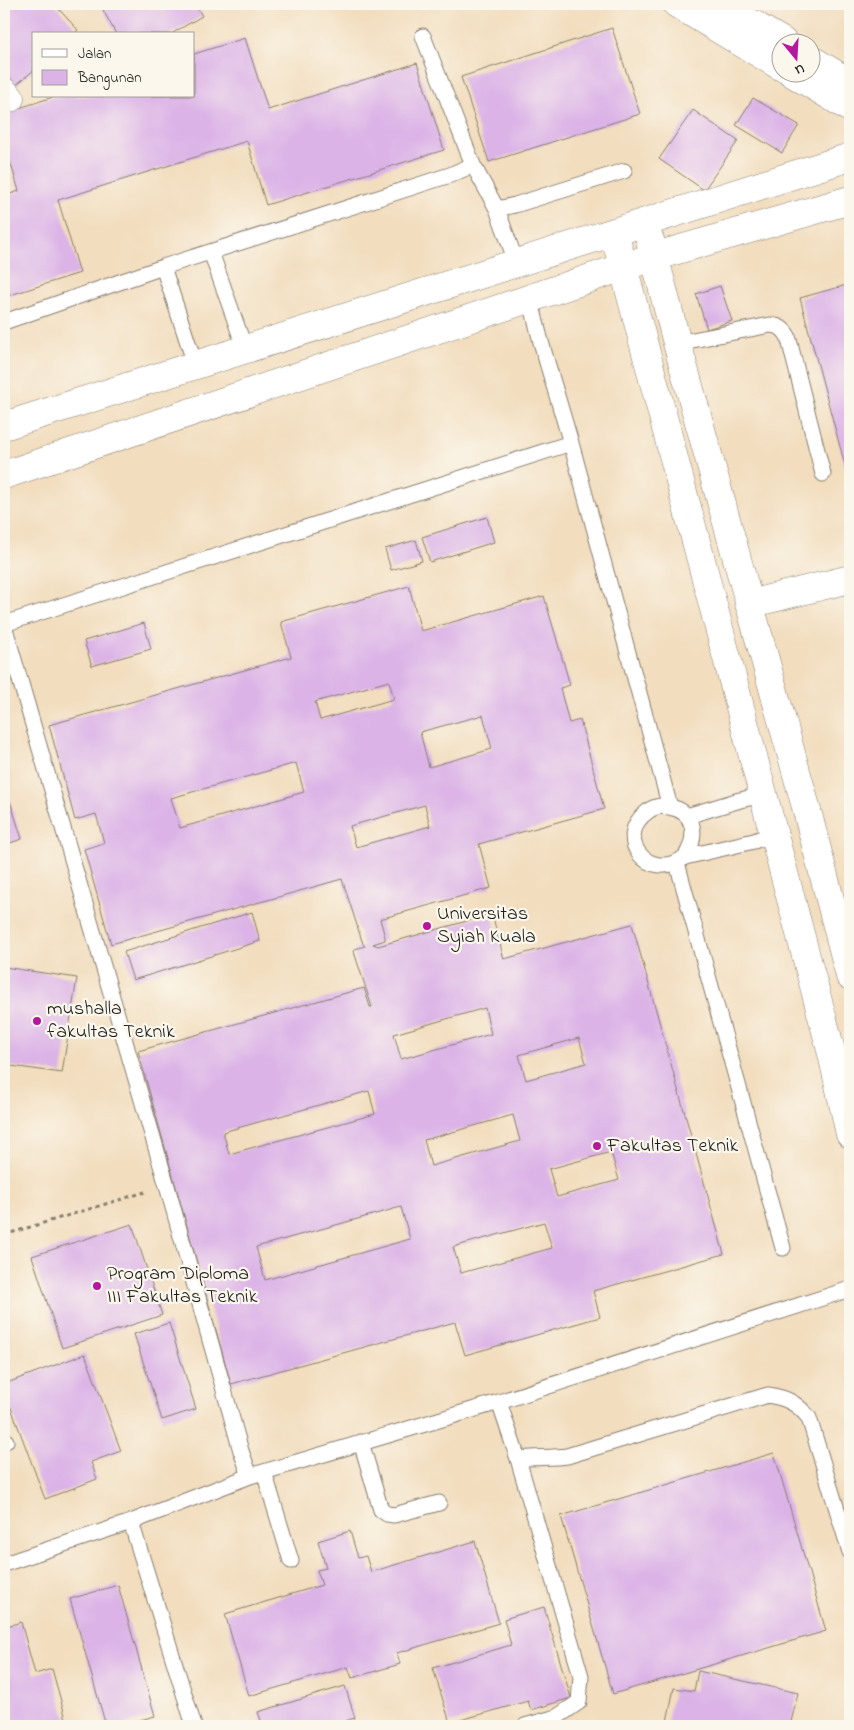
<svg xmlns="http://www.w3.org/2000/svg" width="854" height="1730" font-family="'Indie Flower',sans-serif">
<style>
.building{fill:#dbb3e7;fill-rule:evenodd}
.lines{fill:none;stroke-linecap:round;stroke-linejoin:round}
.service-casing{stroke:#877c6d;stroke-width:17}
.minor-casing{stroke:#877c6d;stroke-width:29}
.tertiary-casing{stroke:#877c6d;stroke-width:29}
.path{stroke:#877c6d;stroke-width:3;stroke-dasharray:4 4;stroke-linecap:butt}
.service{stroke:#fff;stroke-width:15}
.minor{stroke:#fff;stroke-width:28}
.tertiary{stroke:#fff;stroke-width:28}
.poi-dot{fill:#b5179e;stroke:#fbf7ec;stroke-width:2}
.labels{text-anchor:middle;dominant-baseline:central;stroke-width:4.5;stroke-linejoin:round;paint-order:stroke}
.poi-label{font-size:20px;fill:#1c1c1c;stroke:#fbf7ec;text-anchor:start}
</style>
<rect width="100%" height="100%" fill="#fbf7ec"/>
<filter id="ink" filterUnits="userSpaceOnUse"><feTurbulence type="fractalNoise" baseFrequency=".02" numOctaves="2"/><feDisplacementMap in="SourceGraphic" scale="10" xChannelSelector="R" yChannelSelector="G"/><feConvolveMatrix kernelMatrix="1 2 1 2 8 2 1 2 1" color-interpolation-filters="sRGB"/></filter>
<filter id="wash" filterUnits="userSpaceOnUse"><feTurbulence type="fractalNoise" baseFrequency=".0096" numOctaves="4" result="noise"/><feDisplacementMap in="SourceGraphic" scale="20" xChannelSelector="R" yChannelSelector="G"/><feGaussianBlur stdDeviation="1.12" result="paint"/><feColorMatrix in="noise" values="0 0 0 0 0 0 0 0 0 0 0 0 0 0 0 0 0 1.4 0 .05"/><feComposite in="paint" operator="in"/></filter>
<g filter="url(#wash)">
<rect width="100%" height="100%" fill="#f2ddbe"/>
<g id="blocks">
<path class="building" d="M14,4H54L78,30L74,34H34V70L16,85L4,71V13Z
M113,4H195L202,16L171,34H116L103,10Z
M612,28L640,114L489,162L461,77Z
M245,38L268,110L417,63L444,150L266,205L247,141L58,200L80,273L4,297V196L19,191L4,141V113L56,96H194V54Z
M753,98L799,125L782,153L736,125Z
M693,110L738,141L704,190L659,159Z
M850,284V484L800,298Z
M720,286L732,321L707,329L696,294Z
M487,517L494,542L430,562L422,537Z
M416,540L422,561L391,570L385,549Z
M409,586L421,631L544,596L570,685L560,688L569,723L580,720L604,809L479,844L491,888L380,919L385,937V940L373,944L378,946L492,914L504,959L632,924L724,1254L593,1291L600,1317L465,1355L455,1322L231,1384L138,1051L364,988L370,1007H372L354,952L355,949L365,946L363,944L342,879L111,944L84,849L104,843L96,814L75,820L49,725L291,657L281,622ZM389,681L394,699L320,720L315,702ZM483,715L492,749L429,767L420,732ZM296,763L304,792L180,828L171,798ZM425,805L430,826L356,847L350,826ZM485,1008L491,1034L401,1059L394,1034ZM579,1038L586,1063L526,1080L519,1055ZM369,1091L375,1114L229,1154L223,1132ZM513,1115L520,1141L431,1166L424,1140ZM611,1152L619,1180L557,1197L549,1169ZM401,1207L410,1239L265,1280L256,1247ZM544,1222L552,1248L461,1273L453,1247Z
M144,623L151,649L92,666L84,641Z
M4,782L22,839L4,845Z
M252,912L260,941L133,980L124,952Z
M4,967L77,978L62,1073L4,1065Z
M132,1224L162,1315L62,1348L32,1256Z
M169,1323L196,1409L162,1420L134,1334Z
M85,1354L121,1451L91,1462L97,1479L45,1499L4,1389V1384Z
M774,1453L826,1631L613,1694L561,1516Z
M350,1531L358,1558L366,1556L371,1572L475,1541L499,1623L397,1653L400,1664L352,1678L348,1667L249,1696L225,1614L322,1585L317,1570L326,1568L318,1541Z
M118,1585L155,1716L118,1726H106L70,1599Z
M544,1607L571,1698L531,1710L528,1701L450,1723L433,1668L511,1645L504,1619Z
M21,1622L35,1674L52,1669L68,1726H4V1627Z
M698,1671L798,1693L790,1726H666L674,1688L694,1691Z
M345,1686L355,1718L328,1726H263L258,1712Z"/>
</g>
</g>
<g filter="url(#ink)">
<use href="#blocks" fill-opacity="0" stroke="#877c6d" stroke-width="1"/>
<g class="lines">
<g class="service-casing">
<path id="service" d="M473,165L497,209L515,205L624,171
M497,209L516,262
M211,252L245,349
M163,267L195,364
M530,298L541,342L571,443
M4,322L163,267L450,175L473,165L423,36
M677,343L770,325C779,326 783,328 788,336L823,474
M4,624L571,443L670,807
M4,625L167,1186L241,1451L250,1476
M687,816L740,800L763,795
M685,857C698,837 696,811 669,807C661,805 653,807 647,812C613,837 648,884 685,857L754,841L773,834
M677,863L783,1248
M499,1402L518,1459C535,1457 551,1458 567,1456L768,1395C787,1398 797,1403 809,1418L850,1552
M4,1442L6,1441
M361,1442L381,1510L387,1514L394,1515L439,1503
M518,1459L581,1676L579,1702L557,1717L525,1726
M264,1472L291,1561
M131,1522L194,1726
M4,1564L131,1522L250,1476L499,1402L850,1289"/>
</g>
<g class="minor-casing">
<path id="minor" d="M4,92L10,98
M614,232L832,1054L850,1134
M650,240L677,343L806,807L850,976
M4,426L850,157
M4,475L653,257L850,200
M749,604L850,579"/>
</g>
<g class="tertiary-casing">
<path id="tertiary" d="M677,4L782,67
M719,4L783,42
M812,60L850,83
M791,72L850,108"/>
</g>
<path class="path" d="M4,1235L145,1192"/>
<use href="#service" class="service"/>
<use href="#minor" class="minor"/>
<use href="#tertiary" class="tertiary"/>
</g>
</g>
<g class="poi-dot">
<circle cx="427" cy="926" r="5"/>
<circle cx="37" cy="1021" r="5"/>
<circle cx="597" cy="1146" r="5"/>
<circle cx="97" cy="1286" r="5"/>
</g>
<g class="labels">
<g class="poi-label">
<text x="437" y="914">Universitas<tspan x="437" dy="23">Syiah Kuala</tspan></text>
<text x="47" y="1009">mushalla<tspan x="47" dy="23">fakultas Teknik</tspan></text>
<text x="607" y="1146">Fakultas Teknik</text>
<text x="107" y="1274">Program Diploma<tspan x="107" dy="23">III Fakultas Teknik</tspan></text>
</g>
</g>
<rect width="854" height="1730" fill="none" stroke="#fbf7ec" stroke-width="20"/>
<rect x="32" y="32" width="162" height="65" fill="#fbf7ec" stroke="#a29f99"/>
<rect x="42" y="49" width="25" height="8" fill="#ffffff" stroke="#a29f99"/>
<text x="78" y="58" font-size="15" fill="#1c1c1c">Jalan</text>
<rect x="42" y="70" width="25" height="15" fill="#dbb3e7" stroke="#a29f99"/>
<text x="78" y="82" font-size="15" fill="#1c1c1c">Bangunan</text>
<g transform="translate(796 58) rotate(162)"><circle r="24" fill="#fbf7ec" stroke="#a29f99"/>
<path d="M0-4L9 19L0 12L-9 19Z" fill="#b5179e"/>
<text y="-8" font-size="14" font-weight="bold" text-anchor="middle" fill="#1c1c1c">U</text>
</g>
</svg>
